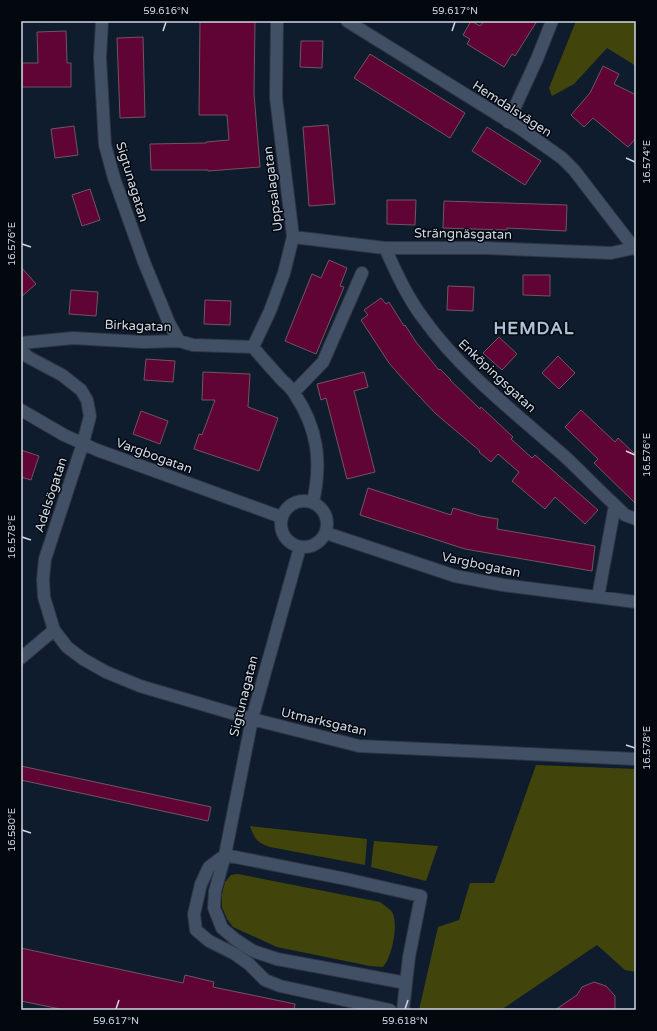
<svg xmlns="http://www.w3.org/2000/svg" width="657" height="1031" font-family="'Varela Round',sans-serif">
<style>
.green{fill:#41450b}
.building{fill:#600436;stroke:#71555e}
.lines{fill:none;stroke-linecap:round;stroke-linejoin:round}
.minor-casing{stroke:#2e3443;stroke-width:14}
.minor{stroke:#415065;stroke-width:12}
.ticks{fill:none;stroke:#cfd8e4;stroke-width:1.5}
.labels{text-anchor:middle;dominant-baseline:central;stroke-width:3;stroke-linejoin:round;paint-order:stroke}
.street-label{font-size:13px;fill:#cfd8e4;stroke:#03070e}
.district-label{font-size:17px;font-weight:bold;letter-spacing:1px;fill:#afc0d9;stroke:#03070e}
.neatline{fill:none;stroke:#cfd8e4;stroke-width:1.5}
.ticks-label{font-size:10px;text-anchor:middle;fill:#cfd8e4}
</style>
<rect width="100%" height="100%" fill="#0f1c2e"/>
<path class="green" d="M576,21H636V66L607,48L574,84L552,96L549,88Z
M536,765L636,769V972L625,970L597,945L501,1010H419L438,927L459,920L470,883H494Z
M250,826L367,839L365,865L270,847C257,842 255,840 250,826Z
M374,841L438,846L426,881L371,867Z
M238,874L380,902C384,905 389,908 392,912C399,923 392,957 383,967L370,966L277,947L233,927L227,919L222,907V894L225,882L231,875Z"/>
<path class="building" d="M200,21H255L254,94L260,167L208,171V170H151L150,144L206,143V142L229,140L227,115H199Z
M471,21L480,26L484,21H537L515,56L512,54L504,67L467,44L470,39L463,35Z
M66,31L67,63H71V87H22V63H38L37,32Z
M143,37L145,117L120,118L117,38Z
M301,41H323L322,68L300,67Z
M370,54L465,113L450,138L354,78Z
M603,66L619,74L614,84L636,95V138L628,147L593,118L584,127L571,115L590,93Z
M328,125L335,204L309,206L303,127Z
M74,126L78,155L55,158L51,129Z
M487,127L541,161L525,185L472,151Z
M90,189L100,220L82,226L72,195Z
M387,200H416L415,225L387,224Z
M444,201L567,205L566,231L507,228V230L443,228Z
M329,260L347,268L340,286L344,287L316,354L285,341L312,274L321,278Z
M21,267L36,284L21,297Z
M523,275H550V296L523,295Z
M448,286L474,287L473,311L447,310Z
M71,290L98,292L96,316L69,314Z
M381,298L386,304L389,302L404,326L405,325L416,342L439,370L440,369L451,380H450L480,409L481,407L513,437L511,439L532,458L535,455L598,510L585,524L555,497L545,509L512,481L519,472L498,454L491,462L479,452L480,451L436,414L402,378L389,363L361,320L368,315L364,310Z
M205,300L231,301L230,325L204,324Z
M499,337L517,354L502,370L483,353Z
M558,356L575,373L559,389L542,373Z
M146,359L175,361L173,382L144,380Z
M203,372L250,374L248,407L278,418L259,471L194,449L199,434L202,435L215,400H202Z
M364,372L368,387L354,391L375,472L347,479L326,398L321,400L317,384Z
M581,410L615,442L618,438L636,455V504L594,463L598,459L565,427Z
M141,411L168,421L160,444L133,434Z
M21,450L39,456L31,480L21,477Z
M368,488L451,515L453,508L480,516L498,519L497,529L595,546L592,571L465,549L360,515Z
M21,766L211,807L208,821L21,780Z
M21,948L183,983L185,975L214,982L213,987L295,1004L294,1010H65L21,1001Z
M594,982L606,986L615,996V1010H555L577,995L582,987Z"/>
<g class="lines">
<g class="minor-casing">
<path id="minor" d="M102,21L100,58L105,145L114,178L144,262L169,323L179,341
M347,21L521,129L562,158L574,170L634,248L636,249
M508,122L537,59L552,21
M293,237L385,248H486L611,253L634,248
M385,248C396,272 407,297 423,318C461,371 513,411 562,454C580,470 596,488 615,505
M21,343L73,338L143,342L179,341L193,345L253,347
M253,347L270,311L284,273L293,237L276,98L277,21
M253,347C262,358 272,369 282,380C286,384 291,388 294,393C318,428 322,462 313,502
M21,350L28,357L62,375L81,390L87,400L90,416L83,443L45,559L43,579L44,597L54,630L67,647L83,659L106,672L140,686L252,719L359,746L636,759
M294,392L323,362L362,273
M21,410L64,435L97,450L281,517
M281 524a23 23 0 1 1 46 0a23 23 0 1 1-46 0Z
M326,533L455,576L503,585L636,602
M300,547L252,719L225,855L215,891L214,908L222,928L236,940L253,951L277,959L406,983
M598,597L615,505L625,515L636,519
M21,658L54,630
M390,1010L280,986L265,980L249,964L235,954L209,941L196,930L194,914L201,884L209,867L225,855L346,879L421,896L409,957L403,1010"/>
</g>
<use href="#minor" class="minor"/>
</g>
<path class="ticks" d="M163,31L166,22M452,31L455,22M626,158L635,162M22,244L31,247M626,451L635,455M22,537L31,540M626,745L635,748M22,830L31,833M116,1009L119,1000M405,1009L408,1000"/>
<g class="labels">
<g class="street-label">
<text transform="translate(512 109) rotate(33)">Hemdalsvägen</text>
<text transform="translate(132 182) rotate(73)">Sigtunagatan</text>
<text transform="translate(273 189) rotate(-97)">Uppsalagatan</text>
<text transform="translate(463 234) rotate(1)">Strängnäsgatan</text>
<text transform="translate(138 326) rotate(2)">Birkagatan</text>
<text transform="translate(497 376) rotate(43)">Enköpingsgatan</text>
<text transform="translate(154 456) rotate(20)">Vargbogatan</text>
<text transform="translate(51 495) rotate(-72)">Adelsögatan</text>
<text transform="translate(481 565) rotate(12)">Vargbogatan</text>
<text transform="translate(244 696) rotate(-76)">Sigtunagatan</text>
<text transform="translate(324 722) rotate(13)">Utmarksgatan</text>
</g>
<g class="district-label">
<text x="534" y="328">HEMDAL</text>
</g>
</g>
<rect width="657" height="1031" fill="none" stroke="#03070e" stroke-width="44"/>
<rect x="22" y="22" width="613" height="987" class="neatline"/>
<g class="ticks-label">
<text x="166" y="14">59.616°N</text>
<text x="455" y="14">59.617°N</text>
<text transform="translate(646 162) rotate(-90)" y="4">16.574°E</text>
<text transform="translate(11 244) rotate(-90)" y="4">16.576°E</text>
<text transform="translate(646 455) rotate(-90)" y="4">16.576°E</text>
<text transform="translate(11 537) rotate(-90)" y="4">16.578°E</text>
<text transform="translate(646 748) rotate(-90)" y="4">16.578°E</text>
<text transform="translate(11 830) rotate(-90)" y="4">16.580°E</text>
<text x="116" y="1024">59.617°N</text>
<text x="405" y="1024">59.618°N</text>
</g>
</svg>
